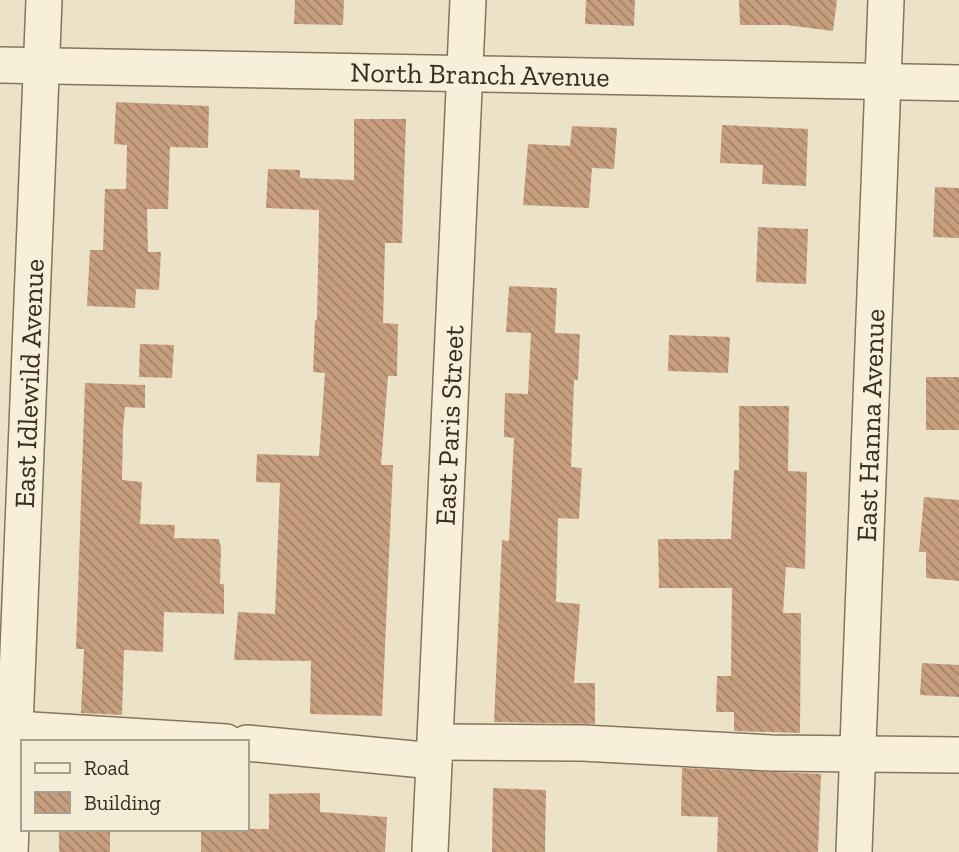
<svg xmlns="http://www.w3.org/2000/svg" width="959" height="852" font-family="'Zilla Slab',serif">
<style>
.building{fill:url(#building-back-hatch)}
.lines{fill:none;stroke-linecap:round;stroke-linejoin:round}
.minor-casing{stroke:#86745d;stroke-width:38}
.minor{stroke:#f7efda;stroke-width:35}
.labels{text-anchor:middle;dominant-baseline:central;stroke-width:6;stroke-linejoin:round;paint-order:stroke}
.street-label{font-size:28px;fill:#372c20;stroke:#f3ecd6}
</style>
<defs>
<pattern id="building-back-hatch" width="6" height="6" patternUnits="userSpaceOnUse" patternTransform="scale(1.75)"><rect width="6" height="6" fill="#c79f7f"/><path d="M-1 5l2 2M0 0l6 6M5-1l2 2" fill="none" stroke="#a28268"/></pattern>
</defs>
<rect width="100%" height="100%" fill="#ece2c7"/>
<path class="building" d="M295,0H344L343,25L294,24Z
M586,0H635L634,26L585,24Z
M739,0H837L833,31L786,25H740Z
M116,102L209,106L208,148L170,147L168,209H147L148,252H161L159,290L136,289L135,308L87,306L90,250H103L105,189H126L127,145L114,144Z
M354,119H406L402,243H385L383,323L398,324L397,376H388L381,465H393L382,716L310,714L311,661L234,660L238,612L275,614L280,483L256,482L257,454L319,456L325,373L313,372L315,320H317L319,210L266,208L268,169L300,170V178L354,180Z
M722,125L808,129L806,186L762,184L763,165L720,163Z
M572,126L617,128L614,169L592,168L589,208L523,205L528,144L570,146Z
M935,187L959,188V238L933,237Z
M758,227L808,229L806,284L756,282Z
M509,286L557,288L555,333L580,334L578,380H574L571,467L582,468L579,519L558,518L556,602L580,604L574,683H595V724L494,722L502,540L509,541L514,438L504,437L505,393L528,394L531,333L506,332Z
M669,335L730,337L728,373L668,371Z
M140,344L174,345L172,378L139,377Z
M926,377H959V430H926Z
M85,383L145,385V408L125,407L123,429L122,480L142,482L140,524L175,525L174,538L219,539L221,548L220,584H224V614L164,612L163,652L124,650L122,715L81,713L84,649H76Z
M739,406H789L788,471L807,472L805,569L786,567L783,613H801L800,733L734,731V712H716L717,676H731L732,588H659L658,539H731L734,470H739Z
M924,497L959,500V581L926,578V552H919Z
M922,663L959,665V697L920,695Z
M682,768L821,774L818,852H717L718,817L681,816Z
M493,788L546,790L545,852H492Z
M320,793V812L387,817L385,852H201V829H269V794Z
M59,829H110V852H59Z"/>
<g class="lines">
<g class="minor-casing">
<g id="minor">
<path id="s1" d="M0,65L959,83"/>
<path d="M15,729L226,742"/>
<path d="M436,742L582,743L771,753L959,755"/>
<path d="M247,743L434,761"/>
<path id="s2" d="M10,852L44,0"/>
<path id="s3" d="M430,852L468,0"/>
<path id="s4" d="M854,852L886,0"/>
</g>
</g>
<use href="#minor" class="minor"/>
</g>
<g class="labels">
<g class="street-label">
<text stroke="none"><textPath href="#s1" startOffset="480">North Branch Avenue</textPath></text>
<text stroke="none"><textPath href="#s2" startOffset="469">East Idlewild Avenue</textPath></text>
<text stroke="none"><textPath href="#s3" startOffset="427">East Paris Street</textPath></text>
<text stroke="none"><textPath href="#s4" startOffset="427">East Hanna Avenue</textPath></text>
</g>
</g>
<rect x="21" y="740" width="228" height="91" fill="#f3ecd6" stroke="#a89f8d" stroke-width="2"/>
<rect x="35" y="763" width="35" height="10" fill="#f7efda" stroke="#a89f8d" stroke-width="2"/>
<text x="84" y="775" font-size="21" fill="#372c20">Road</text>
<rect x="35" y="792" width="35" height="21" fill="url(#building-back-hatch)" stroke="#a89f8d" stroke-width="2"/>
<text x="84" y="810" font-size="21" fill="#372c20">Building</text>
</svg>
